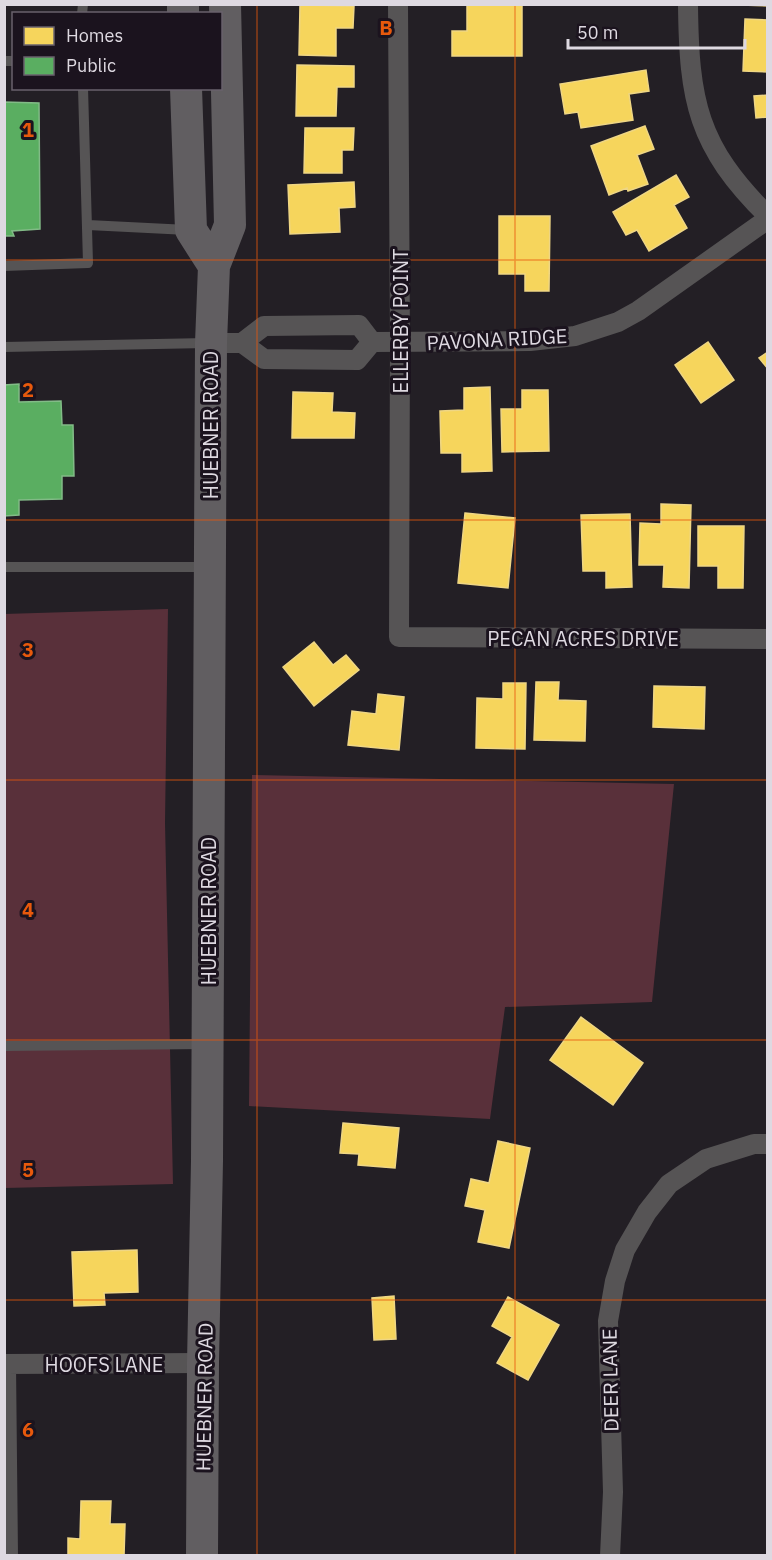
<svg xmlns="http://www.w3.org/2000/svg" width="772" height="1560" font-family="'IBM Plex Sans',sans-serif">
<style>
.green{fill:#59303a}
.homes{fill:#f6d55c;stroke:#efd684;stroke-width:1.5}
.public{fill:#5aae61;stroke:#82bb87;stroke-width:1.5}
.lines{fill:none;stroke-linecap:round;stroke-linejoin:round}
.lane{stroke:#565455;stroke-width:10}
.street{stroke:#565455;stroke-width:20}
.primary{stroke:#615e61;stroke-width:32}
.grid{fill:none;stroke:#e8590c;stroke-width:1.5;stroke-opacity:0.55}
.labels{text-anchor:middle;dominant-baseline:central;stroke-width:6;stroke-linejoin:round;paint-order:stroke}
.street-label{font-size:20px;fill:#ded9e1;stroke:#1b131e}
.grid-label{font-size:20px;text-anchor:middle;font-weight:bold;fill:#e8590c;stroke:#1b131e;stroke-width:6;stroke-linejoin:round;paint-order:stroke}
</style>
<rect width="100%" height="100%" fill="#231f25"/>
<path class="green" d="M168,609L165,823L173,1184L5,1188L4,614Z
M252,775L674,784L652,1002L505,1007L490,1119L249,1106Z"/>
<path class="homes" d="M467,4H522V56H452V31H467Z
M741,4H768V6L741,5Z
M300,5L354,6L353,28H336V56L299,55Z
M745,19L768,20V72L743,71Z
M297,65L354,66V87H337L336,116H296Z
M646,70L649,91L629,94L633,120L581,128L578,112L565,114L560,84Z
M768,95V117L756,118L754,96Z
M645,126L654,149L637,155L648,184L628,191L627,188L609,195L591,146Z
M305,128H354L353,150H342V173H304Z
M676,175L689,197L674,205L687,228L649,251L637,230L626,235L613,212Z
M354,182L355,207L339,208L340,232L290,234L288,185Z
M499,216H550L549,291H525V274H499Z
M708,342L734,380L701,403L675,365Z
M768,352V369L759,358Z
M490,387L492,471L462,472V453H441L440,411L464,410V388Z
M522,390H548L549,451L502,452L501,409H522Z
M293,392L333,393L332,412L355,413L354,438H292Z
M661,504L691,505L689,588L663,587L664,565H639L640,523L661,524Z
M465,513L515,518L508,588L458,583Z
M630,514L632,587L606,588V571H583L581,515Z
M698,526H744L743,588H718V566H698Z
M314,642L333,665L346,655L359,670L314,706L283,667Z
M536,682H559L558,700L586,701L585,741L534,740Z
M503,683H526L525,749L476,748L477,698L503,699Z
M654,686L705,687L704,729L653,727Z
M378,694L404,697L399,750L348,745L352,711L376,714Z
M581,1017L643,1063L613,1105L550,1060Z
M343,1123L399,1128L395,1168L358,1165L359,1154L340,1153Z
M498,1141L530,1148L509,1248L478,1242L485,1210L465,1206L471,1179L489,1183Z
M137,1250L138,1292L104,1293L105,1305L74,1306L72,1252Z
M394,1296L396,1339L374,1340L372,1298Z
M508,1297L559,1325L528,1380L497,1363L512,1337L492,1326Z
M81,1501H111L110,1524H125L124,1556H68V1538L80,1539Z"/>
<path class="public" d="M4,102L39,103L40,229L12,231L14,236H4Z
M19,384V402L61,401L62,425H73L74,476H62V499L19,500V515L4,516V385Z"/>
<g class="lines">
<path class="lane" d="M82,14L83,4
M4,61H14
M88,225L188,230
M4,266L88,263L83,88
M4,347L207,343
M4,567H208
M4,1046L205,1044"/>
<path class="street" d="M398,4L400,343L399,637L768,639
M688,4C689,101 697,146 768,216
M372,342L530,341L575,336L618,322L638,311L768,219
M211,343H242L264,359L357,360L372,342
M242,343L264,326L359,325L372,342
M4,1364L203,1363
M6,1364L8,1556
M610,1556L613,1492L608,1321L615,1281L625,1250L647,1212L669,1184L706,1159L754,1144H768"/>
<path class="primary" d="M183,4V14
M186,88L191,230L214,266
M202,1556L203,1363L207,1161L211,343L214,266L230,225L225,4"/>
</g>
<path class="grid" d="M257,4V1556M515,4V1556M4,260H768M4,520H768M4,780H768M4,1040H768M4,1300H768"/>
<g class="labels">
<g class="street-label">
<text transform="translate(400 321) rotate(-90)">ELLERBY POINT</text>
<text transform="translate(497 339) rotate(-3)">PAVONA RIDGE</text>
<text transform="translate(210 425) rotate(-90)">HUEBNER ROAD</text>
<text x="583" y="638">PECAN ACRES DRIVE</text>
<text transform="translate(208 911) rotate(-90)">HUEBNER ROAD</text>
<text x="104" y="1364">HOOFS LANE</text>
<text transform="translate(610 1380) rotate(-91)">DEER LANE</text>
<text transform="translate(204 1397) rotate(-89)">HUEBNER ROAD</text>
</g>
</g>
<g class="grid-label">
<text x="386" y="35">B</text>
<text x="28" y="137">1</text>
<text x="28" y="397">2</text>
<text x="28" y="657">3</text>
<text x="28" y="917">4</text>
<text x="28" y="1177">5</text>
<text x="28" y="1437">6</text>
</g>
<rect width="772" height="1560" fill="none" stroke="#ded9e1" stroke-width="12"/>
<rect x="12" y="12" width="210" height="78" fill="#1b131e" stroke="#69626c" stroke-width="1.5"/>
<rect x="24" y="27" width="30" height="18" fill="#f6d55c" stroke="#69626c" stroke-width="1.5"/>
<text x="66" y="42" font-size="18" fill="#ded9e1">Homes</text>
<rect x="24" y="57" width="30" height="18" fill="#5aae61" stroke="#69626c" stroke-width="1.5"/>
<text x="66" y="72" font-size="18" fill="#ded9e1">Public</text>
<path d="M568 39v9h177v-9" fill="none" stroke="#ded9e1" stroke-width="3"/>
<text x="577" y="39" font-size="18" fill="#ded9e1" stroke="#1b131e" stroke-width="4.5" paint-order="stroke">50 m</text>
</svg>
